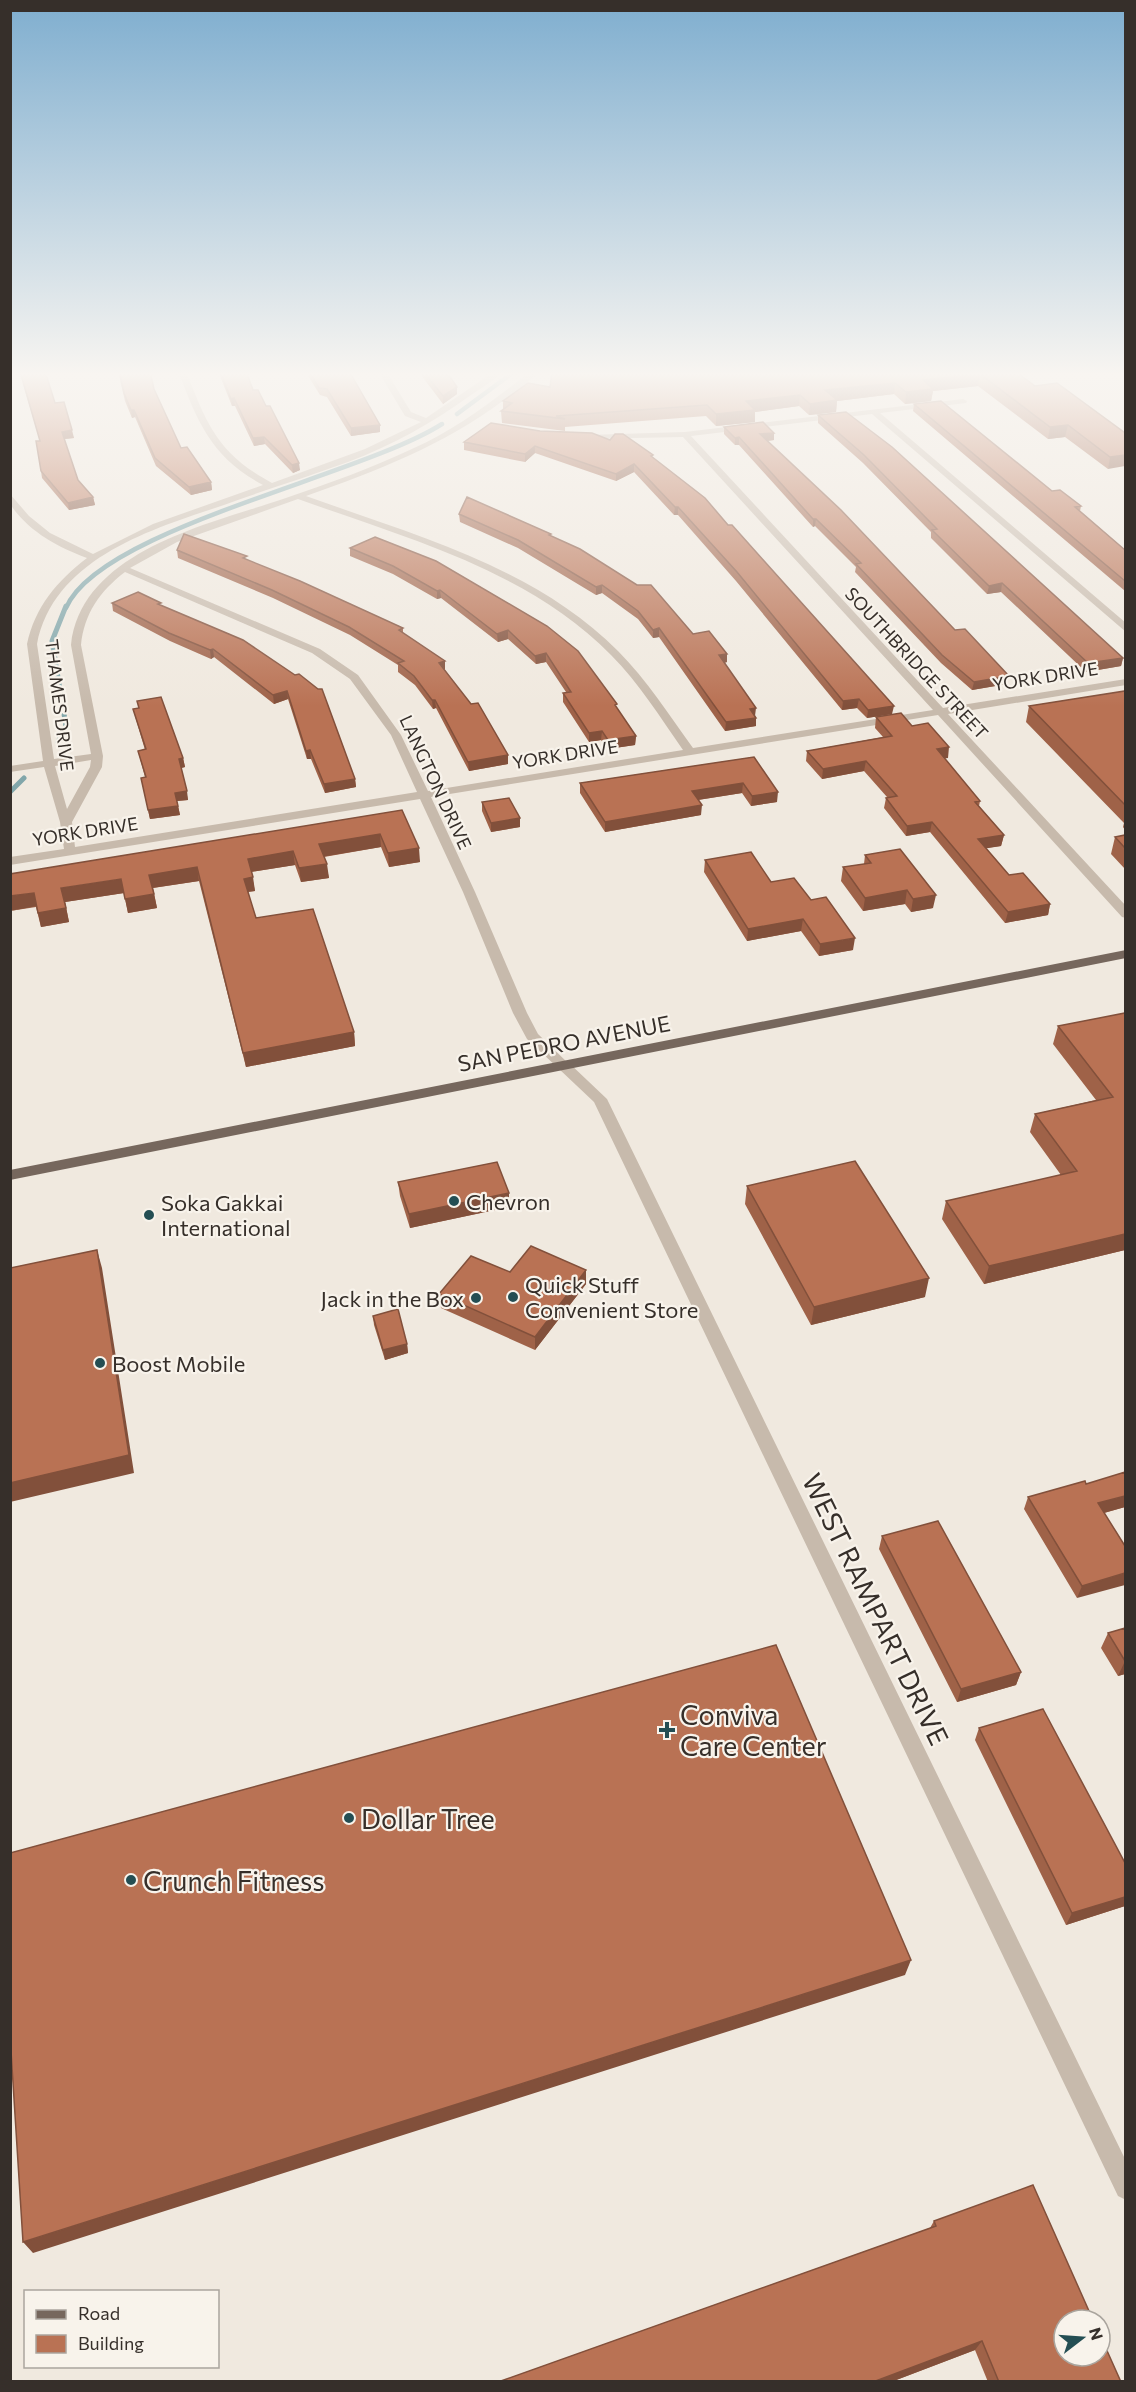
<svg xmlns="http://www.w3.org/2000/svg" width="1136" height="2392" font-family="Commissioner,sans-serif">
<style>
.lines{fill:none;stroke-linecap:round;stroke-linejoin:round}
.stream-far1{stroke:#81a6aa;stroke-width:4.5}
.stream{stroke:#81a6aa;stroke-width:5}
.minor{fill:#c7baac;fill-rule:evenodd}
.tertiary{fill:#c7baac;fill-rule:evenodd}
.primary{fill:#76675d;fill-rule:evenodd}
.wall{fill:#9f6248}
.shaded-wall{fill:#82503b}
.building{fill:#b97254;stroke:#82503b;stroke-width:1.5}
.poi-dot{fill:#244e53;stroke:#f8f3eb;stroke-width:2}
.labels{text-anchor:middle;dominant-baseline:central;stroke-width:4.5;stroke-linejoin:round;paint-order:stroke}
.far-street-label{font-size:18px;fill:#362f2a;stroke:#f8f3eb}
.street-label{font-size:22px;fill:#362f2a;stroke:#f8f3eb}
.poi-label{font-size:22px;fill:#362f2a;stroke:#f8f3eb;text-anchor:start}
.near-street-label{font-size:27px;fill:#362f2a;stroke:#f8f3eb}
.near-poi-label{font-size:27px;fill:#362f2a;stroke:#f8f3eb;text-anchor:start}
</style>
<rect width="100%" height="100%" fill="#f0e9df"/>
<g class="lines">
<path class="stream-far1" d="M457,414L515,371
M66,608C99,529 361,476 442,424"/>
<path class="stream" d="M58,742L66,726L52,641L66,606
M10,792L24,778"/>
<path class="minor" d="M178,371H186C207,425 218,454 272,483L365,449L421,422L405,416L378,371H386L411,412L426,418L495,371H504C494,380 482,388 471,395C432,423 393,445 348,462C307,477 265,490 224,505C152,529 54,558 37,644L54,759L91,754L71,645C81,551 209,524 283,499C327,484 372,468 414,448C457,429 495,399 531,371H540C529,382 516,391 504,400C444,445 377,471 306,496C414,535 535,567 618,651C647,680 669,715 693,748L933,710L683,437L586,439L582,437L586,435L685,432L963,399L967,401L966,403L880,413L1126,623V632L872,414L691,436L943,708L1126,679V685L948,714L1126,906V918L1122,917L938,715L431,797L475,892L527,1013L538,1034L570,1065L563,1070L558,1068L527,1039L513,1013L463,892L420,799L10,865V857L64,849L60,822L44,767L10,772V766L43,761L27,644C35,607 57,581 87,558C57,547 28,531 10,504V494L29,516L50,533L93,554L153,524L263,485C212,458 198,423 178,371ZM298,499C406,538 528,570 611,655C639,683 660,717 683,750L428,791L401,735L358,675L320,649L130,568L177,542ZM125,572L312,653L350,679L391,735L417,792L75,847L72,822L102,767L103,756L81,645C84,614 100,591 125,572ZM91,760L90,767L67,809L55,766Z"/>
<path class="tertiary" d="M563,1060L568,1062L607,1099L1126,2161V2200L1118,2196L594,1102L558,1068L556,1065Z"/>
<path class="primary" d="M1126,950V958L10,1180V1170Z"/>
</g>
<path class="wall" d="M20,371L55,403L74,438L64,439L78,480L93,497L95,505L69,510L42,478L41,471L40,441L23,384Z
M118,371L154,389L181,448L211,482L212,490L191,495L156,466L135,417L132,418L125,401Z
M218,371H246L253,390L266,406L300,470L293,473L265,444L254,446L235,406H232Z
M305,371H349L380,425V432L351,436L327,397L320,395Z
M418,371H446L457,394L443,404Z
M1015,371L1035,386L1125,433L1108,469L1065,437L1048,439L978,386L933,391L931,401L905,404L894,394L837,401L836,412L809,415L799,406L755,412V422L716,426L706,416L565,427V431L502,423L501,411L503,410V401L550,387Z
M914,404L1052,491L1081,506L1080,511L1125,550V591L913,411Z
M818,415L1123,658L1121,666L1086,672L1001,592L987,594L931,538V532L863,463L818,423Z
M491,423L653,458L892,714L867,718L857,708L842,710L736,581L678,515H674L634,472L616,481L535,453L525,462L464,450V442Z
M724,427L774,433V440L767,441L1007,684L972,690L941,663L855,572L856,567L815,526L813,527L739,445H735L724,434Z
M459,514L551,534V536L693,634L727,662L724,663L755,715L756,726L725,731L659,637L653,638L638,619L602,593L596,595L518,548L460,522Z
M350,548L415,553L617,708L636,736L635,745L608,749L601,740L589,742L563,702V693L566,692L546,662L536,664L508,639L498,642L441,598L437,599L393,574L350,556Z
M177,550L247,560L403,628V633L445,670L508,755V764L469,771L436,708L433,709L415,685L398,672V665L350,635L273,598L178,558Z
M112,603L162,606L295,675L355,779L356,787L325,793L311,759H307L288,699L274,704L214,657L211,659L170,641L113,611Z
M1125,691V830L1123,827L1124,823L1026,722L1029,706Z
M137,701L183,758L185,767L181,768L188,800L177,801L180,815L150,819L141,778L145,777L138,751L145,750L133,709L139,708Z
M876,717L912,726L948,758H944L980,801L979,806L1004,835L1001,846L986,848L1009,875L1050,904L1048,915L1005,923L930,832L906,836L884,808L886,798L887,797L864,771L822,779L806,761L807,751L883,737L875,728Z
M754,757L777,802L751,806L742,793L698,800L701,815L605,832L580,793V783Z
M482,802L520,827L491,832L482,811Z
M402,810L420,862L389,867L381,847L324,857L329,878L301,882L295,865L251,872L255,891L248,892L256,918L354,1032L355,1046L246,1067L199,881L153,888L157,908L128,913L124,893L65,902L69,922L41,927L36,907L10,911Z
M1125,835V869L1111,854L1115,837Z
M865,855L933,908L911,912L905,904L863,911L841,881L843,867L864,864Z
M705,860L771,882L853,950L819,956L801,931L747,941L704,872Z
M1125,1013V1250L984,1284L942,1219L946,1201L1061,1175L1030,1132L1035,1114L1096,1100L1053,1044L1058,1026Z
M398,1182L509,1207L410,1228L400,1196Z
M747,1186L925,1297L811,1325L745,1204Z
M586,1270V1284L535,1350L441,1308L439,1294L510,1272Z
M373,1316L407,1344L408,1353L385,1360L374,1325Z
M1086,1484L1125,1507L1104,1513L1125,1546L1077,1598L1024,1509L1028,1497Z
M882,1536L1021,1672L1016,1685L957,1702L879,1549Z
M1125,1628V1674L1118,1676L1101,1648L1108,1633Z
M979,1728L1125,1863V1906L1066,1925L975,1740Z
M934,2221L1121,2382H988L975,2350L891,2382H498L930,2228Z"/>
<path class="shaded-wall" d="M455,371H463L456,376Z
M980,374L978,386L933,391L931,401L905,404L906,392L923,380Z
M895,383L894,394L837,401L836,412L809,415L810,404L825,390Z
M457,387V394L443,404V396Z
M800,395L799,406L755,412V422L716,426V414L746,401Z
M234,398L235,406H232L231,399Z
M131,410H134L135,417L132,418Z
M380,425V432L351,436V428Z
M1068,425L1065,437L1048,439L1050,427Z
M72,430L74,438L64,439L62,432Z
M774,433V440L759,442L760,434Z
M264,437L265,444L254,446L253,438Z
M739,437V445H735V438Z
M535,446V453L525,462V454Z
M1125,455V466L1108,469L1110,457Z
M299,463L300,470L293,473L292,465Z
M634,464V472L616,481V474Z
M211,482L212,490L191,495L189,487Z
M93,497L95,505L69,510L68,503Z
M675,507H678V515H674Z
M813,519H816L815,526L813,527Z
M1002,583L1001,592L987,594L989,586Z
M602,585V593L596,595V587Z
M440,590L441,598L437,599V591Z
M659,628V637L653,638V630Z
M508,630V639L498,642L497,634Z
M213,649L214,657L211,659L210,650Z
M546,653V662L536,664L535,656Z
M727,654V662L718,664L719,655Z
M1123,658L1121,666L1086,672L1088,663Z
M445,661V670L439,663Z
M1009,676L1007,684L972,690L974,682Z
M287,691L288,699L274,704L273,695Z
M859,699L857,708L842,710L843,701Z
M432,700H435L436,708L433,709Z
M894,706L892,714L867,718L868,710Z
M756,708L755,716L750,709Z
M756,718V726L725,731L726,722Z
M602,731L601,740L589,742V733Z
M636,736L635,745L608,749V740Z
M949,747L948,758L935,760L937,749Z
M310,750L311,759H307L306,751Z
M508,755V764L469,771L468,762Z
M183,758L185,767L181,768L179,759Z
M866,761L864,771L822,779L823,769Z
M355,779L356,787L325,793L324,784Z
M743,783L742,793L691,801L692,791Z
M187,791L188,800L176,801L175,793Z
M778,792L777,802L751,806L752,796Z
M702,805L701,815L605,832V822Z
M178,806L180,815L150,819L148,810Z
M520,818V827L491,832V823Z
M932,822L930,832L906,836L907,826Z
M380,834L381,847L321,857L319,844Z
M1004,835L1001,846L976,850L978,839Z
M419,848L420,862L389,867L388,853Z
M293,851L295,865L250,872L248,859Z
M327,864L329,878L301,882L299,868Z
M197,867L199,881L152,888L149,875Z
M253,877L255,891L246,892L244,879Z
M121,879L124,893L65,902L69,922L41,927L38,913L61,888Z
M907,890L905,904L863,911L865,898Z
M34,893L37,906L10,911V896Z
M154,894L157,908L128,913L125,899Z
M936,895L933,908L911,912L913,899Z
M1050,904L1048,915L1005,923L1008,912Z
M803,919L801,931L747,941L748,929Z
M855,938L853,950L819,956L820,944Z
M354,1032L355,1046L246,1067L243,1053Z
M509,1193V1207L410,1228L409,1214Z
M1125,1234V1250L984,1284L989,1266Z
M97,1250L102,1268L134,1473L10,1502V1483Z
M586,1270V1284L535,1350V1337Z
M929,1278L925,1297L811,1325L814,1307Z
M407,1344L408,1353L385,1360L383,1350Z
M1125,1496V1507L1093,1516L1098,1503Z
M1125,1573V1585L1077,1598L1082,1586Z
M1125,1660V1674L1118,1676L1125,1661Z
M1021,1672L1016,1685L957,1702L961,1689Z
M1125,1897V1906L1066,1925L1072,1913Z
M911,1960L905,1975L33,2253L23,2242Z
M982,2341L975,2350L891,2382H873Z"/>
<path class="building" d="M20,371H45L55,403L64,402L72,430L62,432L78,480L93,497L68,503L41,471L36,441H40Z
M119,371H150L154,389L181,448L187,447L211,482L189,487L155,458L134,410H131L124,393Z
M220,371H246L253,390H258L266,406H270L299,463L292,465L264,437L253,438L234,398L231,399Z
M309,371H349L380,425L351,428L327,389L319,388Z
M423,371H446L457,387L443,396Z
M552,371H1015L1035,386L1057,383L1125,433V455L1110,457L1068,425L1050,427L980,374L923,380L933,389L906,392L895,383L825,390L837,400L810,404L800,395L746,401L755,410L716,414L707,405L556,416L565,419L501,411L512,403L503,401L528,383L550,387Z
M941,401L1052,491L1060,490L1081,506L1075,507L1125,550V581L914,404Z
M846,412L892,447L1123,658L1088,663L1002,583L989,586L932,530L937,529L864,455L818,415Z
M763,422L774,433L760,434L841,510L955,630L965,629L1009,676L974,682L942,655L856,564L861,563L816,519H813L739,437L735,438L724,427Z
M491,423L540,431L592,433L610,440L615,434H623L653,455L651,456L705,498L728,525H732L894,706L868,710L859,699L843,701L737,572L678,507H675L634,464L616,474L535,446L525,454L464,442Z
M467,497L551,534L549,535L580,549L637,585H651L693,634L709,631L727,654L719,655L756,708L750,709L756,718L726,722L659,628L653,630L638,611L602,585L596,587L518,540L459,514Z
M184,534L247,556L243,558L300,581L403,628L399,630L445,661L439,663L471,704L478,703L508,755L468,762L435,700H432L414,676L398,663L404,661L349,627L272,590L177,550Z
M375,537L436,561L547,626L578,651L617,704L615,705L636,736L608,740L602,731L589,733L563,693L571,692L546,653L535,656L508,630L497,634L440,590L437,591L393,566L350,548Z
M138,592L161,603L158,604L243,640L295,675L299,674L318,689H322L355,779L324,784L310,750L306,751L287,691L273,695L213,649L210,650L169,633L112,603Z
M1125,691V805L1029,706Z
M161,697L183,758L179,759L187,791L175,793L178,806L148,810L141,778L146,777L138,751L146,749L133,709L139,708L137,701Z
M901,713L912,726L928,723L949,747L937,749L980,801L975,802L1004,835L978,839L1009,875L1023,873L1050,904L1008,912L932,822L907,826L886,798L897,796L866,761L823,769L807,751L892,736L876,717Z
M754,757L778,792L752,796L743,783L692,791L702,805L605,822L580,783Z
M509,798L520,818L491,823L482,802Z
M402,810L419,848L388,853L380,834L319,844L327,864L299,868L293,851L248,859L253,877L244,879L256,918L313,909L354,1032L243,1053L197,867L149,875L154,894L125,899L121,879L61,888L66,908L38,913L34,893L10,896V874Z
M1125,835V848L1115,837Z
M900,849L936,895L913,899L907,890L865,898L843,867L871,863L865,855Z
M751,852L771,882L794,878L811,900L826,897L855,938L820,944L803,919L748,929L705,860Z
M1125,1013V1234L989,1266L946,1201L1077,1171L1035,1114L1113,1097L1058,1026Z
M855,1161L929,1278L814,1307L747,1186Z
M497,1162L509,1193L409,1214L398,1182Z
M531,1246L586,1270L535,1337L439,1294L471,1256L510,1272Z
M97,1250L129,1455L10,1483V1268Z
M398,1309L407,1344L383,1350L373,1316Z
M1125,1472V1496L1098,1503L1125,1546V1573L1082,1586L1028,1497L1085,1481L1086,1484Z
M938,1521L1021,1672L961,1689L882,1536Z
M1125,1628V1661L1108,1633Z
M776,1645L911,1960L23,2242L10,2035V1853Z
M1043,1709L1125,1863V1897L1072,1913L979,1728Z
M1033,2185L1093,2320H1064V2356H1100V2335L1121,2382H999L982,2341L873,2382H498L936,2226L934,2221Z"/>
<linearGradient id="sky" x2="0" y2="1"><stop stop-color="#7faecf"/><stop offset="0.53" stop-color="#f8f5f1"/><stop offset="1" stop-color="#f8f5f1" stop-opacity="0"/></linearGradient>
<rect width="1136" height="706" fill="url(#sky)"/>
<g class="poi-dot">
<circle cx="454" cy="1201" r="6"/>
<circle cx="149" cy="1215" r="6"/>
<circle cx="513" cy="1297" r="6"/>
<circle cx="476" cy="1298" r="6"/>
<circle cx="100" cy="1363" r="6"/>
<path d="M664 1721h6v6h6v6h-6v6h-6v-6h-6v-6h6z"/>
<circle cx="349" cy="1818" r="6"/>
<circle cx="131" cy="1880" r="6"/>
</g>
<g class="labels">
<g class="far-street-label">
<text transform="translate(917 663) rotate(47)">SOUTHBRIDGE STREET</text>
<text transform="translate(1045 676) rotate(-9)">YORK DRIVE</text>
<text transform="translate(60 705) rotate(83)">THAMES DRIVE</text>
<text transform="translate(565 754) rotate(-9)">YORK DRIVE</text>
<text transform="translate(436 782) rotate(65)">LANGTON DRIVE</text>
<text transform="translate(85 831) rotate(-9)">YORK DRIVE</text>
</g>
<g class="street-label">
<text transform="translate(564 1043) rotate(-11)">SAN PEDRO AVENUE</text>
</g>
<g class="poi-label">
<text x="466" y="1201">Chevron</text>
<text x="161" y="1202">Soka Gakkai<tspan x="161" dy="25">International</tspan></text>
<text x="525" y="1284">Quick Stuff<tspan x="525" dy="25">Convenient Store</tspan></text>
<text x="464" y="1298" text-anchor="end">Jack in the Box</text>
<text x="112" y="1363">Boost Mobile</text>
</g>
<g class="near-street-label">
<text transform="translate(876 1609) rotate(64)">WEST RAMPART DRIVE</text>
</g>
<g class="near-poi-label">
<text x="680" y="1714">Conviva<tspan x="680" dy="31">Care Center</tspan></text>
<text x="361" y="1818">Dollar Tree</text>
<text x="143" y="1880">Crunch Fitness</text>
</g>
</g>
<rect width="1136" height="2392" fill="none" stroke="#362f2a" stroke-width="24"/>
<rect x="24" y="2290" width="195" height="78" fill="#f8f3eb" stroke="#aaa59e" stroke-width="1.5"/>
<rect x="36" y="2310" width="30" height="9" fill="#76675d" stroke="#aaa59e" stroke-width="1.5"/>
<text x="78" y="2320" font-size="18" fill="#362f2a">Road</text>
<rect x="36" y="2335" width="30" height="18" fill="#b97254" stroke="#aaa59e" stroke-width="1.5"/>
<text x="78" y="2350" font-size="18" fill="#362f2a">Building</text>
<g transform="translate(1082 2338) rotate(73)"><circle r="28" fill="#f8f3eb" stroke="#aaa59e" stroke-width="1.5"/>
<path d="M0-4.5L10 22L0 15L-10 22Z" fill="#244e53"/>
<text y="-9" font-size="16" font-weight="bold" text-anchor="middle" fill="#362f2a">N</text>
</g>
</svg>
